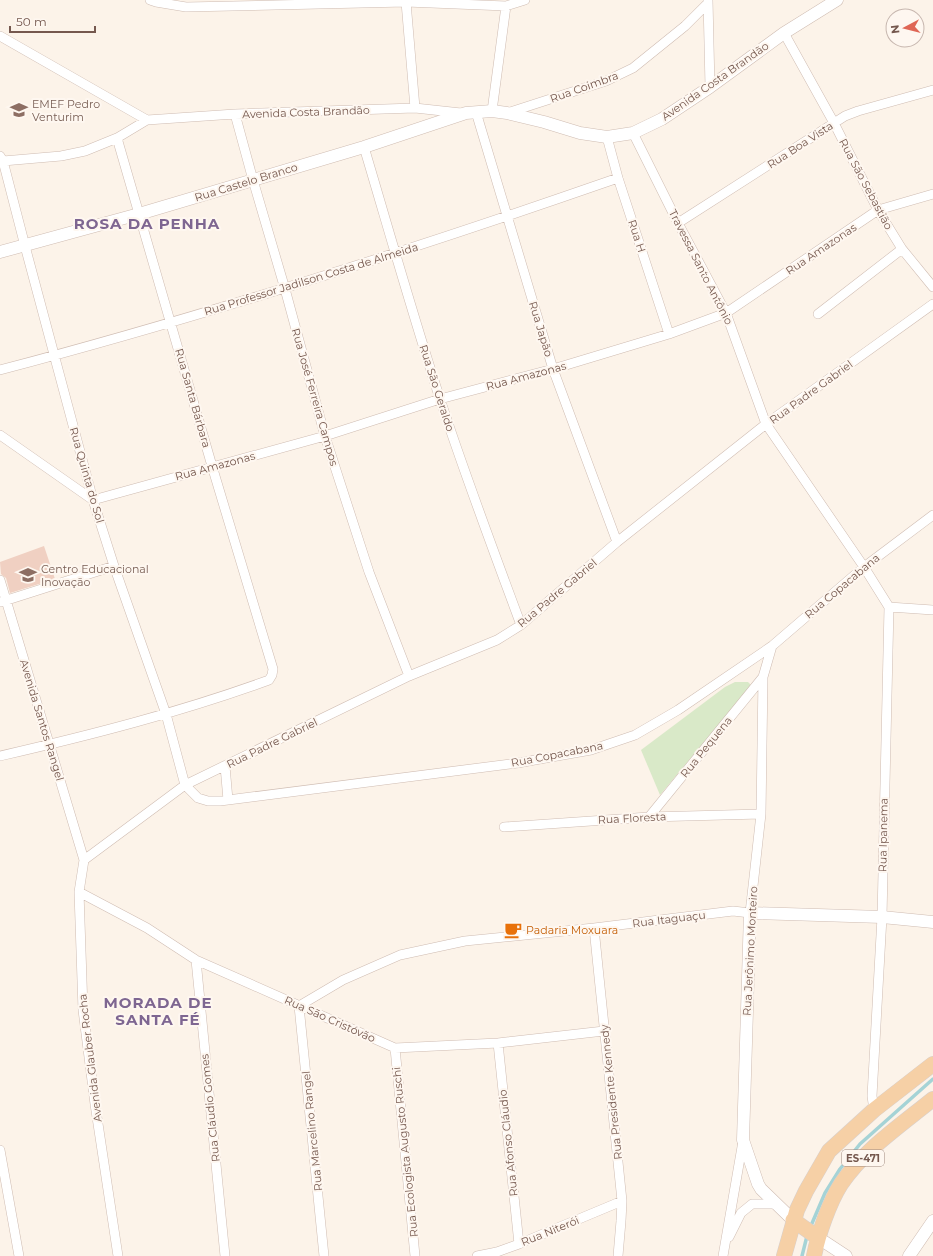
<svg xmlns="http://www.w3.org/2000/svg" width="933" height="1256" font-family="Montserrat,sans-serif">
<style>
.green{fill:#d9e9c8}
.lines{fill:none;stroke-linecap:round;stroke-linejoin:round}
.stream{stroke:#a5d3d6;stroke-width:3.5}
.building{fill:#f0d0c2}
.minor-casing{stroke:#cfbcb2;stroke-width:10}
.tertiary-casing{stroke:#cfbcb2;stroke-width:13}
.primary-casing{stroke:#d8d0cd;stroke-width:16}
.minor{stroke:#fff;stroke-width:9}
.tertiary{stroke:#fff;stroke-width:12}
.primary{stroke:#f6d0a6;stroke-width:15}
.labels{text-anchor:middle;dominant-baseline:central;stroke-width:4;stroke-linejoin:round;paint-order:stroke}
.shield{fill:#fef7f0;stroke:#9e887f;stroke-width:1}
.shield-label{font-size:10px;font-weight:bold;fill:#75584e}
.street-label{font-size:11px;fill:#75584e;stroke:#fef7f0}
.education-label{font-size:11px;fill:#785e54;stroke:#fef7f0;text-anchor:start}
.food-label{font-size:11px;fill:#c56008;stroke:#fef7f0;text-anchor:start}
.district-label{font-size:15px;font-weight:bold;letter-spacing:1px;fill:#7e6691;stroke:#fef7f0}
</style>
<rect width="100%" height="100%" fill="#fcf3e9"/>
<path class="green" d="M735,682H748L751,685L750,687L660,795L641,750L725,687Z"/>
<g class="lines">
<path class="stream" d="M810,1228L825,1193L840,1169L860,1144L933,1079
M802,1256L807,1236"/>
</g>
<path class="building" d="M44,546L55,579L10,593L6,578L1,574L0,562Z"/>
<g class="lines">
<g class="minor-casing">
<path id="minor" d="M150,0L156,2L186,7L406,2L506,6L525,0
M708,0L710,87
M406,2L415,108
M784,33L834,123L878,210L902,249L933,287
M0,36L147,120
M492,111L506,6
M476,112L553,369L617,542
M507,113L606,81L633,68L685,26L708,3
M235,114L253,180L285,289L325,436L369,572L409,676
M633,133L678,223L726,313L766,424L864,567L889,607L882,917L872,1096L874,1110
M607,137L618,178L669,334
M364,147C389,231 413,316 440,399C465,475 493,550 521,625
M0,156L3,161L25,246L93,500L114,566L166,714L185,785L198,798L208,801H220L518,763L591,750L635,735L678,710L772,646L864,567L933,515
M3,161L61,156L85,151L117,138L147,120L235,114L415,108L461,113
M678,223L845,116L858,111L933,90
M818,314L902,249
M0,370C209,315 414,249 618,178
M0,435L93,500L325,436L440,399L553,369L669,334L726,313L878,210L933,194
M0,580L84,860L79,892L83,1010L95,1104L118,1256
M1,602L114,566
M889,607L933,610
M0,756C91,735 181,712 269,680L272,675L273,669L212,466L117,138
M225,766L228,800
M649,817L763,677
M504,827L649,817L761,814
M84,860L185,785L409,676L497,640L521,625L617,542L766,424L933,304
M79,892L147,928L196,960L395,1048L498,1043L604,1031
M594,928L622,1201L621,1221L618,1256
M196,960L225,1256
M498,1043L519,1244
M395,1048L415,1256
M0,1150L19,1256
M729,1237L741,1213L752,1204H775
M324,1256L299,1006L343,980L400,955L465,941L594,928L733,911L750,913L761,814L763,677L772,646
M477,1256L497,1252L519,1244L622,1201
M723,1256L743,1141"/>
</g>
<g class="tertiary-casing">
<path id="tertiary" d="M0,252L139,214L364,147L466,113L492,111L507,113L544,122L580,133L607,137L633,133L662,119L710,87L784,33L837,0
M793,1220L761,1189L758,1184L743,1140L750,913L882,917L933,922
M817,1237L846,1256
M909,1256L933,1221"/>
</g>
<g class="primary-casing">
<path id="primary" d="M793,1220L817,1237
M784,1256L797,1210L806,1191L829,1151L874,1110L933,1064
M814,1256C818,1235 829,1203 841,1184C864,1150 901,1125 933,1099"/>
</g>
<use href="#minor" class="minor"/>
<use href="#tertiary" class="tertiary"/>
<use href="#primary" class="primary"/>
</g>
<defs>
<g id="school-bare" transform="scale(1.38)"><path d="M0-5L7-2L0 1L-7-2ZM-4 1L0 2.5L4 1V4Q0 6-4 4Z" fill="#8d6e63" stroke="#fef7f0" stroke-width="2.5" paint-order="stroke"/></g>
<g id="cafe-bare" transform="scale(1.38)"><path d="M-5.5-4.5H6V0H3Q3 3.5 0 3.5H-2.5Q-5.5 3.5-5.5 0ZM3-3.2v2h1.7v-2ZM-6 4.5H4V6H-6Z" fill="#e8710a" stroke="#fef7f0" stroke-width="2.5" paint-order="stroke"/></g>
</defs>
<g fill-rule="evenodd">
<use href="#school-bare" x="19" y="110"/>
<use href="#school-bare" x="28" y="575"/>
<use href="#cafe-bare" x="513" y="930"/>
</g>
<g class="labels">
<rect class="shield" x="842" y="1150" width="42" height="16" rx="3"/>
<g class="shield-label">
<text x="863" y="1158">ES-471</text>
</g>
<g class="street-label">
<text transform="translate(715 81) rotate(-35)">Avenida Costa Brandão</text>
<text transform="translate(584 87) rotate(-20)">Rua Coimbra</text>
<text transform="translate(306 112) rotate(-2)">Avenida Costa Brandão</text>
<text transform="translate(800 145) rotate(-33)">Rua Boa Vista</text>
<text transform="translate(246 182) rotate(-17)">Rua Castelo Branco</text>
<text transform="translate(866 184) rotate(62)">Rua São Sebastião</text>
<text transform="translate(637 236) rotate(72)">Rua H</text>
<text transform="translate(821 249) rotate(-34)">Rua Amazonas</text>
<text transform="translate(701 267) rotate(63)">Travessa Santo Antônio</text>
<text transform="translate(311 279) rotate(-17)">Rua Professor Jadilson Costa de Almeida</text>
<text transform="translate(541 329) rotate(73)">Rua Japão</text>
<text transform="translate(526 376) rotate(-15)">Rua Amazonas</text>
<text transform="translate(437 388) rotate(72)">Rua São Geraldo</text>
<text transform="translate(811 392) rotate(-36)">Rua Padre Gabriel</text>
<text transform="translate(315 397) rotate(74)">Rua José Ferreira Campos</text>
<text transform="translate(193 398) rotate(74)">Rua Santa Bárbara</text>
<text transform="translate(215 466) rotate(-15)">Rua Amazonas</text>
<text transform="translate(87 475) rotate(74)">Rua Quinta do Sol</text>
<text transform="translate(842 586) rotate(-40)">Rua Copacabana</text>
<text transform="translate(557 593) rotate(-40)">Rua Padre Gabriel</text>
<text transform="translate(42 720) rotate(73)">Avenida Santos Rangel</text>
<text transform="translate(272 743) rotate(-26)">Rua Padre Gabriel</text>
<text transform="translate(706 747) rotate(-51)">Rua Pequena</text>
<text transform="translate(557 754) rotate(-11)">Rua Copacabana</text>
<text transform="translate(632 818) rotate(-3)">Rua Floresta</text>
<text transform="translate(883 835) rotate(-89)">Rua Ipanema</text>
<text transform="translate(669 919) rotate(-7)">Rua Itaguaçu</text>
<text transform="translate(750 951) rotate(-87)">Rua Jerônimo Monteiro</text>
<text transform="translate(330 1019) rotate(24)">Rua São Cristóvão</text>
<text transform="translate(90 1058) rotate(-97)">Avenida Glauber Rocha</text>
<text transform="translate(611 1092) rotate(-96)">Rua Presidente Kennedy</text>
<text transform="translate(210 1108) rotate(-96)">Rua Cláudio Gomes</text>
<text transform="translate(312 1131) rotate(-96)">Rua Marcelino Rangel</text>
<text transform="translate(508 1143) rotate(-96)">Rua Afonso Cláudio</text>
<text transform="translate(405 1152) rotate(-96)">Rua Ecologista Augusto Ruschi</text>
<text transform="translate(550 1231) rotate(-22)">Rua Niterói</text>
</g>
<g class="education-label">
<text x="32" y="104">EMEF Pedro<tspan x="32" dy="13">Venturim</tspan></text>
<text x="41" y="569">Centro Educacional<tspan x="41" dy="13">Inovação</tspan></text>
</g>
<g class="food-label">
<text x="526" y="930">Padaria Moxuara</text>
</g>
<g class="district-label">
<text x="147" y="223">ROSA DA PENHA</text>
<text x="158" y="1002">MORADA DE<tspan x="158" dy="17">SANTA FÉ</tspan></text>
</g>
</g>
<g transform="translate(905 28) rotate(263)"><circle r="19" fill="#fef7f0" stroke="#c7b7af"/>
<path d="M0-3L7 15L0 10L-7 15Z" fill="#df6655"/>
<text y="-6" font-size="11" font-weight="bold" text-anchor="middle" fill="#75584e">N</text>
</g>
<path d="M10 26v6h85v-6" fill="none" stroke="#75584e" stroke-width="2"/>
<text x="16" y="26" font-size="12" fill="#75584e" stroke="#fef7f0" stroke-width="3" paint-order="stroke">50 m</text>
</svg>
